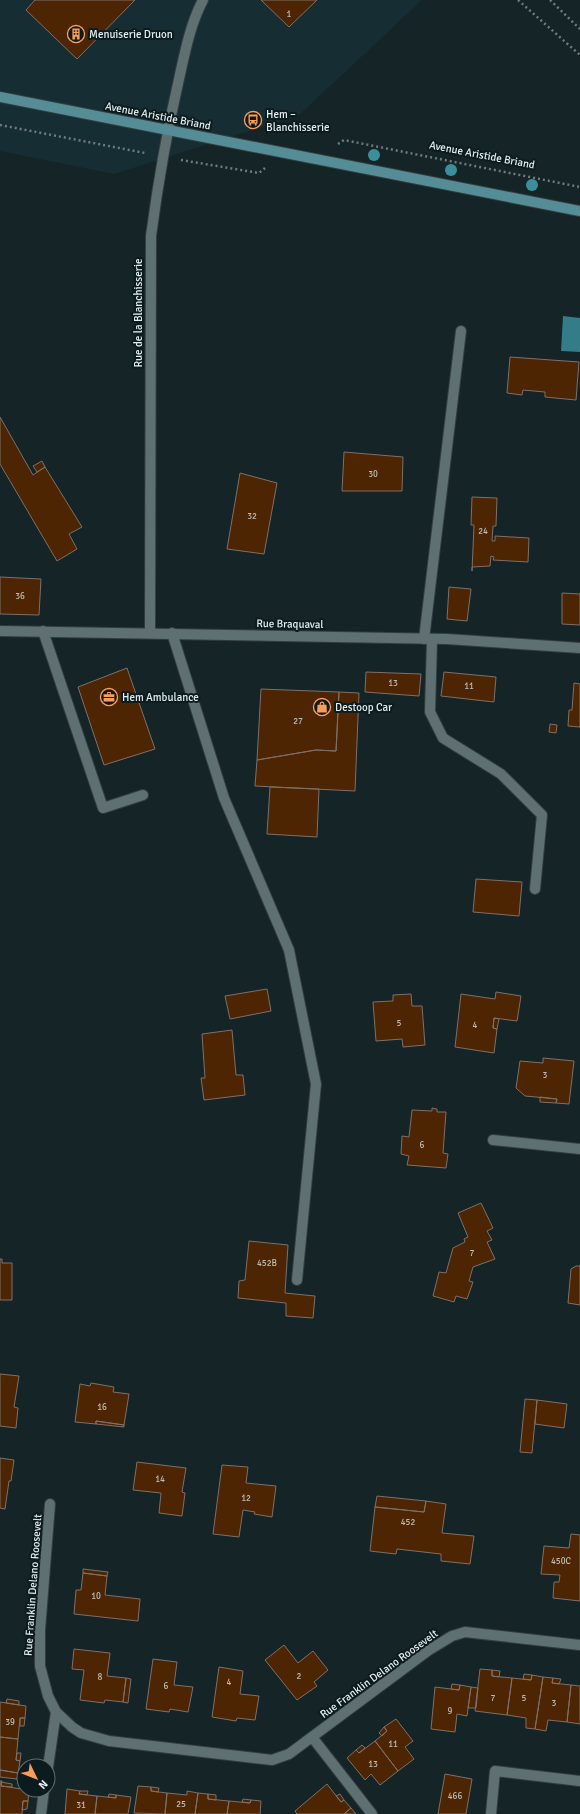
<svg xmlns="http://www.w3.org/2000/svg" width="580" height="1814" font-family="Signika,sans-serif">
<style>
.built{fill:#162e33}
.water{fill:#337c88}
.building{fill:#4d2503;stroke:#7e7068}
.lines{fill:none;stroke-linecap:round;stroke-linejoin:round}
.service-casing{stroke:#343e41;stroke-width:12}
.minor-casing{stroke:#343e41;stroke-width:12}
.secondary-casing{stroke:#343e41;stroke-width:12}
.path{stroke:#6f7c7f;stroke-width:2.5;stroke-dasharray:2 3;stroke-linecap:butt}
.service{stroke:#5f7073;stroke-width:10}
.minor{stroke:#5f7073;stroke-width:10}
.secondary{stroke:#548d96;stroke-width:10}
.tree{fill:#3b8f9d}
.labels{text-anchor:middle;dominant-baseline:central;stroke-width:4;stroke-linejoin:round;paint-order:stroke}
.number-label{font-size:9px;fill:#bebcb5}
.poi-label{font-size:11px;fill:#e4eef0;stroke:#0c1b1d;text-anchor:start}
.street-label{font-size:11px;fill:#e4eef0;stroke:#0c1b1d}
</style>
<rect width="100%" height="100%" fill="#152427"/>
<path class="built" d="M0,0H422L299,115L114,174L0,151Z"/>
<path class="water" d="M563,316L580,318V352L561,351Z"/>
<path class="building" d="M35,0H135L77,59L26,10Z
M261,0H317L289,27Z
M510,357L579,362L576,400L545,397V392L523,390L522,395L507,393Z
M0,417L33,475L45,467L82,527L69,534L77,549L57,561L0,464Z
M344,452L403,457L402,491H342Z
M42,461L45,467L37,472L33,466Z
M240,473L277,483L264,554L227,549Z
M472,497L497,498L496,526H493L492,541H495V536L529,538L528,562L493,560L494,557L491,556L490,566L472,567V571L474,525H471Z
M0,577L41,579L39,615L0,614Z
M449,587L471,589L467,621L447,619Z
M562,593L580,594V625L562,624Z
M127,668L155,749L104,765L78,687Z
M366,672L421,674L419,696L365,692Z
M444,672L496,677L494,702L441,696Z
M574,683L580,684V727L568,726L569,710H572Z
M261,689L339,692L336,751L316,750L257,760Z
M339,692L359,693L355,791L255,786L257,760L316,750L336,751Z
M550,724L557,725L556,733L549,732Z
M270,787L319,789L317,837L267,834Z
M476,879L522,882L519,916L473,912Z
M267,989L271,1011L230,1019L225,996Z
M496,992L521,996L517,1021L494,1018L493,1028L497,1029L494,1053L455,1047L461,994L495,999Z
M411,994L412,1006H422L425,1045L403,1047L402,1039L376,1041L373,1002L393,1001V995Z
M494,1018L499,1019L497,1029L493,1028Z
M232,1030L236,1075H243L245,1095L204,1100L201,1078H205L202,1034Z
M543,1058L574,1061L569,1104L556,1103L557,1099L525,1096L516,1088L520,1061L543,1063Z
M540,1097L557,1099L556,1103L540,1102Z
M432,1108L437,1109V1112H446L443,1153L448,1154L446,1168L407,1165L409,1156L401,1154L402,1136L409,1137L412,1110L432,1111Z
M481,1203L493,1228L487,1231L492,1240L487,1242L495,1259L473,1267L469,1281L473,1282L467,1299L456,1296L454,1302L433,1296L439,1272L446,1273L453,1248L465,1242L464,1239L468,1237L458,1213Z
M249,1241L288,1245L285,1293L315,1296L313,1318L286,1316V1303L238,1298L239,1281L245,1280Z
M0,1259H2V1263H12V1300H0Z
M576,1266H580V1305L568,1303L571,1269Z
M0,1374L19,1376L14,1407L18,1408L16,1428L0,1426Z
M91,1383L114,1387L113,1392L129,1394L124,1425L96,1421V1424L75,1422L80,1384L90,1386Z
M525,1399L537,1400L532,1453L520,1452Z
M537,1400L567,1404L564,1428L535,1424Z
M96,1421L124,1425V1427L96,1424Z
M0,1458L14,1460L11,1481H9L5,1509L0,1508Z
M137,1462L186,1468L182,1492L185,1493L182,1516L159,1513L161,1493L133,1490Z
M222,1465L248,1467L246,1483L276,1486L272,1517L254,1514L255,1512L243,1510L239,1537L213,1534Z
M377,1496L426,1501L424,1512L375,1507Z
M426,1501L446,1504L442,1533L474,1536L470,1564L441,1561V1554L397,1549L396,1554L370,1551L375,1507L424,1512Z
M571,1534L580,1535V1601L553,1598L554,1582H559L560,1575L541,1574L544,1546L569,1548Z
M83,1569L108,1572L107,1576L83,1573Z
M83,1573L107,1576L105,1595L140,1599L138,1621L74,1614L76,1590H81Z
M284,1645L298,1663L313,1651L328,1670L314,1682L317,1686L297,1700L265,1660Z
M74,1649L110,1653L107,1676L126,1678L123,1702L105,1700L104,1703L80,1700L84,1670L72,1669Z
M153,1659L177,1662L174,1685L193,1687L188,1712L170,1709L169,1712L146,1709Z
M219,1667L243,1671L240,1694L259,1696L255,1720L237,1718L236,1721L212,1717Z
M480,1669L492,1670V1676L512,1678L507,1715L475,1711Z
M492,1670L500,1671L499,1677L492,1676Z
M524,1674L532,1675L531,1680L523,1679Z
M532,1675L543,1677L535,1729L526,1728V1718L507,1715L512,1678L531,1680Z
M543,1677L553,1678L552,1683L571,1685L567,1722L548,1720L546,1731L535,1729Z
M126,1678L131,1679L128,1703L123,1702Z
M553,1678L561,1679L559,1684L552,1683Z
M452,1684L460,1685L459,1690L451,1689Z
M460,1685L471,1687L467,1716L457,1714L455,1732L431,1729L435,1687L459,1690Z
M571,1685L580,1686V1724L567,1722Z
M471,1687L478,1688L476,1708H468Z
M7,1699L19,1701V1705L6,1703Z
M0,1702L26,1706L25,1718H20L18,1739L0,1737Z
M20,1718H25L24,1726H20Z
M396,1719L413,1741L405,1747L414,1759L398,1771L375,1741L387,1731L384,1727Z
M384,1727L387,1731L382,1736L379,1733Z
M0,1737L18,1739L16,1760L20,1761L18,1773L0,1770Z
M375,1741L398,1771L380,1785L371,1774L365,1780L347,1758L356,1750L359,1753Z
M362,1745L365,1748L359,1753L356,1750Z
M17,1753H21L20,1761L16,1760Z
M0,1770L18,1773L17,1779L0,1777Z
M445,1774L472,1779L466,1814H438Z
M0,1781H2L1,1786L29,1790L28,1801H23L22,1814H0Z
M1,1782L12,1784V1787L1,1786Z
M327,1784L341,1802L344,1800L351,1808L344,1814H297L295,1811Z
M138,1786L151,1787V1791L167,1793L165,1814L134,1813Z
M151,1787L159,1788L158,1792L151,1791Z
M67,1789L80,1791L79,1794L97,1796L95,1814H65Z
M80,1791H88L87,1795L79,1794Z
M187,1791L198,1793L195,1814H165L167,1793L187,1795Z
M198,1793L208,1794V1799L229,1801L227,1814H195Z
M109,1794L116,1795V1798L108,1797Z
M208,1794L216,1795V1800L208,1799Z
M340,1794L344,1800L341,1802L336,1796Z
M116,1795L131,1797L128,1814H95L97,1796L116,1798Z
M243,1799L251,1800L250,1803L242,1802Z
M251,1800L261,1801L260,1814H227L229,1801L250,1803Z
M23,1801H28L27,1809L22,1810Z
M351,1808L356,1814H344Z"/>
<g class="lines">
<g class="service-casing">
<path id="service" d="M43,631L103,808L143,795
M172,633L224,798L289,950L316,1084L297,1280
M424,639L461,331
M432,639L430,712L443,738L501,774L542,815L535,889"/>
</g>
<g class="minor-casing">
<path id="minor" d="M0,631L447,639L580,648
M150,633L151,236C158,183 167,131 179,79C185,52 190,25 203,0
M493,1140L580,1149
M50,1504L40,1630V1666L48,1696L56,1712L72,1727L81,1733L109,1741L272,1760L289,1754L429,1650L452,1636L465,1632L580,1645
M312,1737L372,1814
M48,1767L56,1712
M41,1814L44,1790
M491,1814L495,1771L580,1781"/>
</g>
<g class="secondary-casing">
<path id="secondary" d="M0,97L580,211"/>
</g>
<path class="path" d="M518,0L580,55
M550,0L580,29
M0,125L145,153
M338,144L344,140L580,187
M181,160L259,173L265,168"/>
<use href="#service" class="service"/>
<use href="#minor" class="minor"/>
<use href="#secondary" class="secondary"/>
</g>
<g class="tree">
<circle cx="374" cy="155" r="6"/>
<circle cx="451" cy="170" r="6"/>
<circle cx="532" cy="185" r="6"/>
</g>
<defs>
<g id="building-ring" transform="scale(0.9)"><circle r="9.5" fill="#0c1b1d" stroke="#fd9c55" stroke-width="1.5"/><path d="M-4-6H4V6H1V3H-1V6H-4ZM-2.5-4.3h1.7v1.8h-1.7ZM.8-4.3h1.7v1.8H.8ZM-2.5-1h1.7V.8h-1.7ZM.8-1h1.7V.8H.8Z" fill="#fd9c55"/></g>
<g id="bus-ring" transform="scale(0.9)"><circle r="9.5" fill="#0c1b1d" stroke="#fd9c55" stroke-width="1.5"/><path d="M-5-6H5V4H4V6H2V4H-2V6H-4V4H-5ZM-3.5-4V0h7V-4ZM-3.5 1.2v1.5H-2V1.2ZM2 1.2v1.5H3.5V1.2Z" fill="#fd9c55"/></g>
<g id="office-ring" transform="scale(0.9)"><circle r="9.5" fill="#0c1b1d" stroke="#fd9c55" stroke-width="1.5"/><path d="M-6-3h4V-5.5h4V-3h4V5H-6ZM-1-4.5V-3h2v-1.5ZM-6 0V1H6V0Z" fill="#fd9c55"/></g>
<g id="shop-ring" transform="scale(0.9)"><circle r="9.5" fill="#0c1b1d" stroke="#fd9c55" stroke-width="1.5"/><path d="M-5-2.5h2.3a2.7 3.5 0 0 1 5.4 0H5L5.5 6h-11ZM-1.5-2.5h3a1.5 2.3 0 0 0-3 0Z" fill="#fd9c55"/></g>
</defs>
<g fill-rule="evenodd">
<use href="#building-ring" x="76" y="34"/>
<use href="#bus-ring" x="253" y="120"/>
<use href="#office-ring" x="109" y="697"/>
<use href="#shop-ring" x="322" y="707"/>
</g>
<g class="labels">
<g class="number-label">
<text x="289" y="14">1</text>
<text x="373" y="474">30</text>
<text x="252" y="516">32</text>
<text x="483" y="531">24</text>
<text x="20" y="596">36</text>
<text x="393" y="683">13</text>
<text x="469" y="686">11</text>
<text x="298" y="721">27</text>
<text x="399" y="1023">5</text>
<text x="475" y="1025">4</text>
<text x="545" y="1075">3</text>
<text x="422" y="1145">6</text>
<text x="472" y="1253">7</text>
<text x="267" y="1263">452B</text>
<text x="102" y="1407">16</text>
<text x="160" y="1479">14</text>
<text x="246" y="1498">12</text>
<text x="408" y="1522">452</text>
<text x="561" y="1561">450C</text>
<text x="96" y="1596">10</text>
<text x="299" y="1676">2</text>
<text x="100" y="1677">8</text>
<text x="229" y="1682">4</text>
<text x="166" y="1686">6</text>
<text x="493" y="1698">7</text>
<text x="524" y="1698">5</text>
<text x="554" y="1703">3</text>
<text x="450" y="1711">9</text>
<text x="10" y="1722">39</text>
<text x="393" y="1744">11</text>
<text x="373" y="1764">13</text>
<text x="455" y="1796">466</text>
<text x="181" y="1804">25</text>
<text x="81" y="1805">31</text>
</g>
<g class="poi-label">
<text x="89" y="34">Menuiserie Druon</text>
<text x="266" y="114">Hem –<tspan x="266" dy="13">Blanchisserie</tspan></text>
<text x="122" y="697">Hem Ambulance</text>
<text x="335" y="707">Destoop Car</text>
</g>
<g class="street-label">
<text transform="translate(158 116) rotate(11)">Avenue Aristide Briand</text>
<text transform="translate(482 155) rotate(11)">Avenue Aristide Briand</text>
<text transform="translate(138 313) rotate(-90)">Rue de la Blanchisserie</text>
<text transform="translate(290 624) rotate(1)">Rue Braquaval</text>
<text transform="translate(33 1585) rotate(-86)">Rue Franklin Delano Roosevelt</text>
<text transform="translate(379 1674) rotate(-36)">Rue Franklin Delano Roosevelt</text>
</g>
</g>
<g transform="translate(36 1778) rotate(133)"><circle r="19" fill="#0c1b1d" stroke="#626f71"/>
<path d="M0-3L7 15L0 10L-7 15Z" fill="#fd9c55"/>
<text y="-6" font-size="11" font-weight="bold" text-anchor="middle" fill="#e4eef0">N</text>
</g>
</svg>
